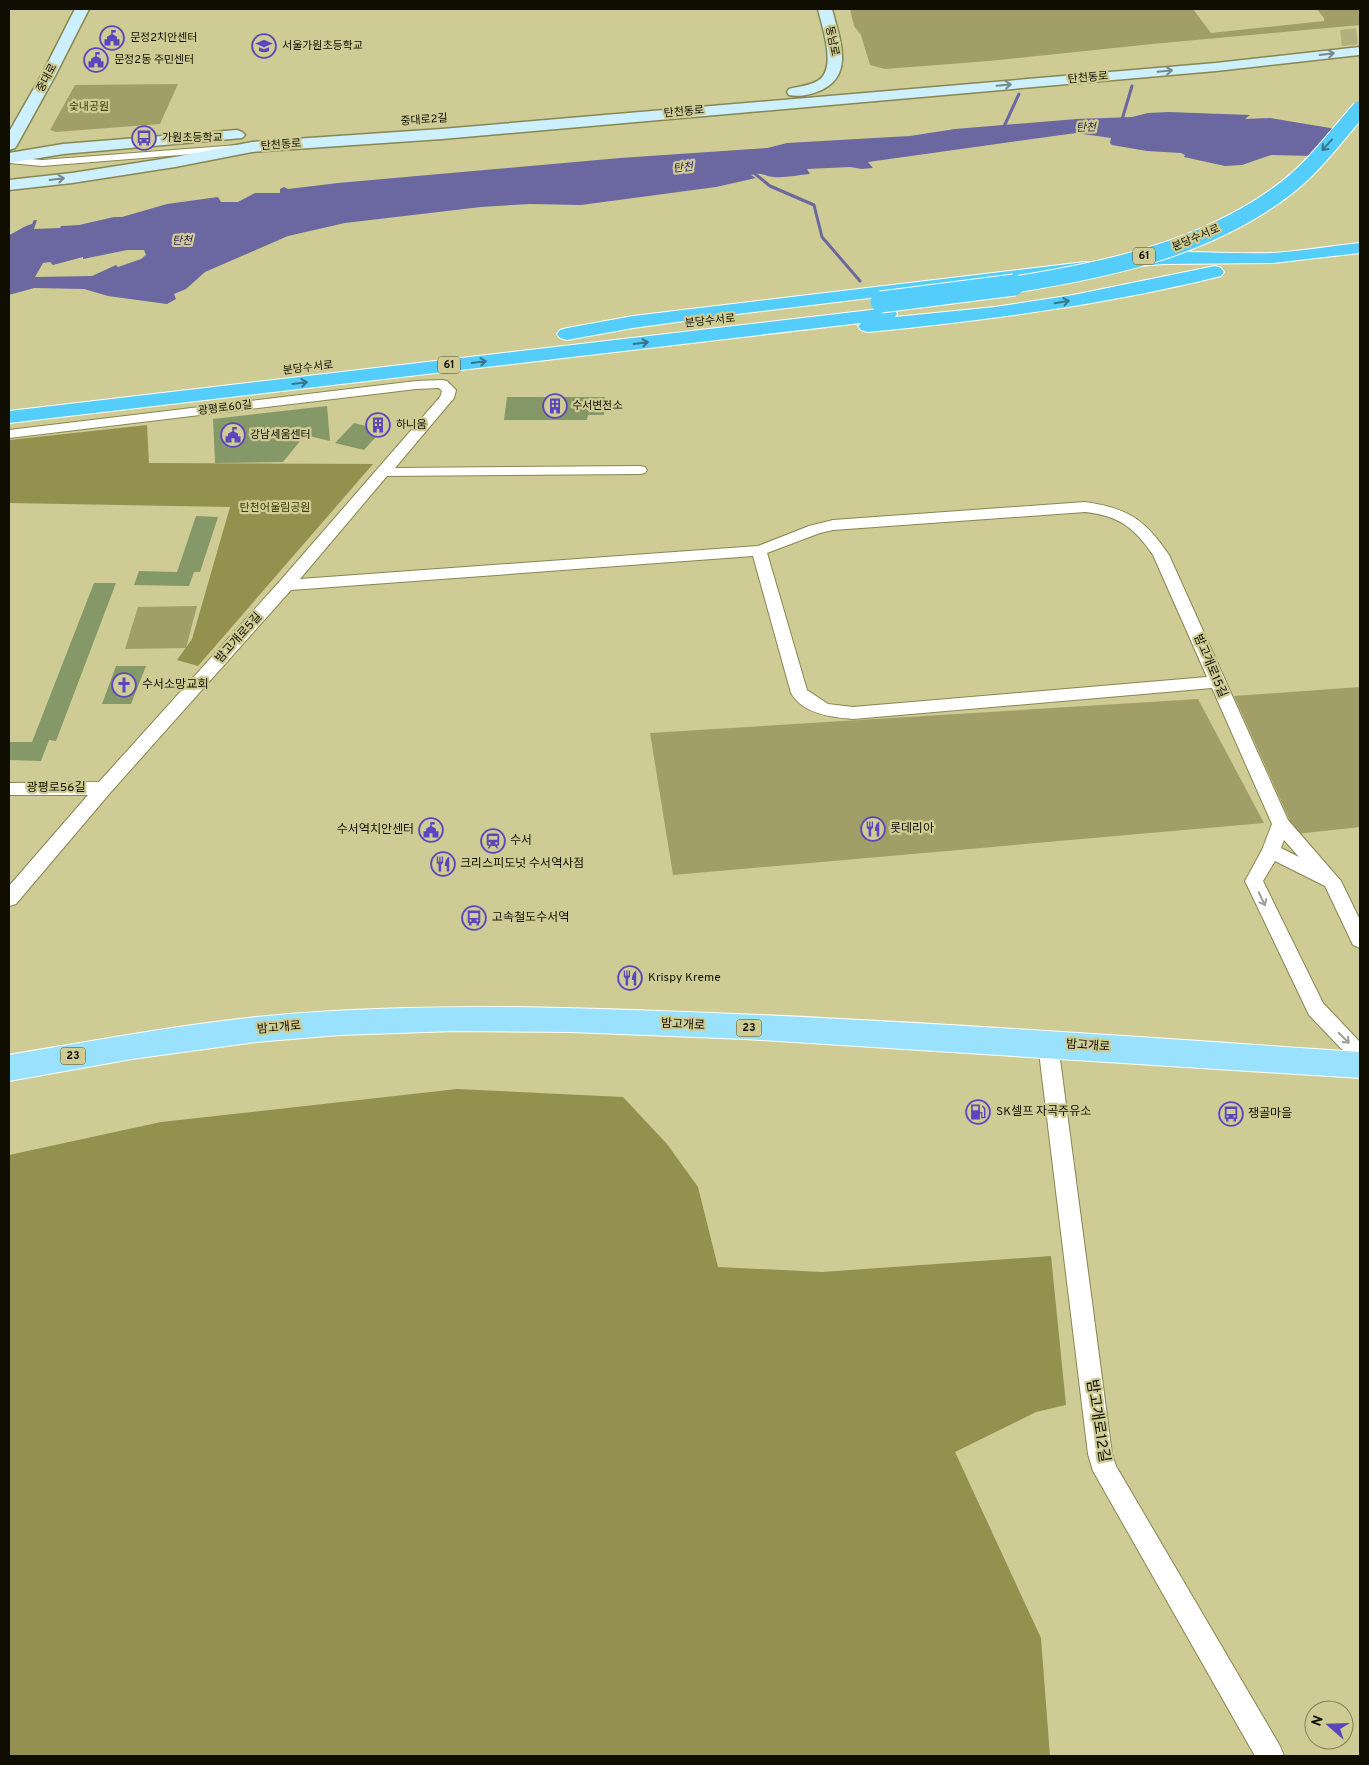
<svg xmlns="http://www.w3.org/2000/svg" width="1369" height="1765" font-family="Overpass,'Noto Sans KR',sans-serif">
<style>
.green{fill:#a19e68}
.forest{fill:#94914e}
.water{fill:#6b67a1;fill-rule:evenodd}
.pier{fill:#cecc94}
.lines{fill:none;stroke-linecap:round;stroke-linejoin:round}
.stream{stroke:#6b67a1;stroke-width:3}
.building{fill:#859867}
.secondary-tunnel{stroke:#b1b07e;stroke-width:16;stroke-dasharray:16 8;stroke-linecap:butt}
.street-casing{stroke:#888651;stroke-width:2}
.secondary-casing{stroke:#888651;stroke-width:3}
.primary-casing{stroke:#fff;stroke-width:2}
.highway-casing{stroke:#fff;stroke-width:2}
.street{fill:#fff;fill-rule:evenodd}
.secondary{fill:#ccf0fe;fill-rule:evenodd}
.primary{fill:#99e1fc;fill-rule:evenodd}
.highway{fill:#55cdfa;fill-rule:evenodd}
.highway-bridge-far1-casing{stroke:#fff;stroke-width:18;stroke-linecap:butt}
.highway-bridge-casing{stroke:#fff;stroke-width:23;stroke-linecap:butt}
.highway-bridge-far1{stroke:#55cdfa;stroke-width:16}
.highway-bridge{stroke:#55cdfa;stroke-width:21}
.oneway{stroke:#778a8c}
.oneway2{stroke:#36778a}
.oneway3{stroke:#9f9f99}
.labels{text-anchor:middle;dominant-baseline:central;stroke-width:4.5;stroke-linejoin:round;paint-order:stroke}
.far-poi-label{font-size:11px;fill:#0f0e00;stroke:#cecc94;text-anchor:start}
.far-street-label{font-size:11px;fill:#0f0e00;stroke:#cecc94}
.far-park-label{font-size:11px;fill:#3e3b02;stroke:#cecc94}
.far-water-label{font-size:11px;font-style:italic;fill:#291a61;stroke:#cecc94}
.shield{fill:#cecc94;stroke:#48472c;stroke-width:1}
.shield-label{font-size:11px;font-weight:bold;fill:#0f0e00}
.street-label{font-size:12px;fill:#0f0e00;stroke:#cecc94}
.poi-label{font-size:12px;fill:#0f0e00;stroke:#cecc94;text-anchor:start}
.near-street-label{font-size:15px;fill:#0f0e00;stroke:#cecc94}
</style>
<rect width="100%" height="100%" fill="#cecc94"/>
<path class="green" d="M850,9H1193L1211,33L1324,21V18L1317,9H1360V25L1152,44L989,61L885,69L870,65L861,35L854,26Z
M178,84L160,124L56,132L50,130L75,85Z
M197,606L186,648L125,649L138,607Z
M1360,687V827L1296,834L1234,696Z
M1198,699L1264,823L673,875L650,733Z"/>
<path class="forest" d="M147,425L149,463L373,464L198,666L177,660L192,639L230,507L9,503V440Z
M457,1089L623,1097L667,1144L698,1187L718,1267L822,1272L1051,1256L1066,1405L1036,1412L955,1452L1041,1638L1050,1756H9V1155L161,1122Z"/>
<path class="water" d="M1168,112L1250,115L1245,119L1270,118L1360,133V157L1271,155L1242,165L1225,166L1184,157L1185,155L1181,153L1147,151L1112,145L1110,143L1111,138L1076,133L868,162L873,168L862,169L850,167L807,169L810,174C798,175 785,178 774,177C764,177 763,171 751,175L756,178L716,187L581,205L530,204L481,207L345,223L288,236L205,272L186,289L174,294L176,299L167,304L108,296L84,289L34,288L9,295V235C17,232 23,226 32,224L34,220H37L34,229L60,228L61,226L79,225L114,217H122L167,204L218,197L221,202H238L255,193H280V189L284,187L288,189L338,183L620,158L767,148L787,143L910,136L955,129L1077,119L1132,117L1148,113ZM127,250H144L146,255L141,259L118,267L116,265L92,276L35,277L43,263L50,262L53,265L83,257V259Z"/>
<path class="pier" d="M1335,126L1360,130V157L1358,160L1305,159Z"/>
<g class="lines">
<path class="stream" d="M1121,123L1132,86
M1001,133L1019,94
M754,173L770,186L814,205L822,237L860,281"/>
</g>
<path class="building" d="M507,397H605L604,415H588L587,420H504Z
M327,406L330,441L305,435L283,462L215,463L213,419Z
M354,423L382,430L364,450L335,443Z
M196,516L218,517L200,572H194L189,586L134,585L139,571L177,572Z
M94,583H116L56,741L49,740L41,761L9,760V742H32Z
M116,666H146L131,704H102Z"/>
<g class="lines">
<path class="secondary-tunnel" d="M1341,38L1360,36"/>
<g class="street-casing">
<path id="street" d="M239,145L245,148L243,150L42,166L9,163V157L42,160Z
M442,380L447,381L456,390L454,398L395,468L640,466L645,467L647,470L645,473L640,474L387,476L300,579L758,546L809,526L833,520L1085,502C1127,508 1145,519 1169,555L1288,820L1341,881L1360,920V948L1353,945L1325,886L1275,861L1263,881L1323,1003L1360,1042V1064L1353,1061L1309,1015L1245,881L1262,850L1272,824L1212,688L853,719C831,717 803,714 791,693L753,556L291,590L110,793L16,904L9,906V886L88,795H9V783L99,782L280,581L440,397L442,391L439,388L416,389L9,438V430L416,381ZM1085,512C1119,516 1134,527 1153,555L1207,677L853,707L828,704L807,690L767,553L820,533L833,530ZM1284,840L1299,857L1281,848Z
M1048,1035L1055,1038L1058,1044L1112,1454L1116,1466L1280,1746L1284,1756H1255L1093,1471L1088,1454L1038,1044L1041,1038Z"/>
</g>
<g class="secondary-casing">
<path id="secondary" d="M75,9H89L55,76L17,145L15,148L9,150V132L41,76Z
M818,9H832C839,38 856,76 819,91C811,95 798,97 789,95L787,92L789,89C799,86 810,86 819,80C837,67 822,27 818,9Z
M1360,47L1359,55L1216,71L442,139L252,152L175,167L72,183L9,190V180L72,173L175,157L252,142L442,129L1216,63Z
M237,130L242,132L245,135L242,138L63,154L9,163V153L63,144Z"/>
</g>
<g class="primary-casing">
<path id="primary" d="M513,1007C796,1012 1078,1033 1360,1052V1078L745,1039L571,1032L455,1031L339,1035L256,1042L132,1059L9,1081V1055C91,1041 173,1026 256,1017C342,1008 427,1007 513,1007Z"/>
</g>
<g class="highway-casing">
<path id="highway" d="M1360,243V253L1273,263L1164,264L1127,267L1121,266L1118,262L1121,258C1167,247 1225,255 1273,253C1302,251 1331,246 1360,243Z
M1085,262L1091,263L1094,267L1091,271L713,317L633,328L567,340L560,338L557,334L560,330L567,328L633,316Z
M1215,266L1221,268L1224,272L1221,276C1105,305 987,320 868,332L861,330L858,326L861,323L9,423V411L888,308L895,310L897,314L895,317L995,307L1073,295Z"/>
</g>
<use href="#street" class="street"/>
<use href="#secondary" class="secondary"/>
<use href="#primary" class="primary"/>
<use href="#highway" class="highway"/>
<g class="highway-bridge-far1-casing">
<path id="highway-bridge-far1" d="M1005,286C1103,271 1205,250 1285,189C1314,167 1336,136 1360,109"/>
</g>
<g class="highway-bridge-casing">
<path id="highway-bridge" d="M881,302L1014,285"/>
</g>
<use href="#highway-bridge-far1" class="highway-bridge-far1"/>
<use href="#highway-bridge" class="highway-bridge"/>
</g>
<defs><path id="oneway-shaft" d="M-6 0H5M1.5-3L5.5 0L1.5 3" fill="none" stroke-width="1.6" stroke-linecap="round" stroke-linejoin="round" transform="scale(1.25)"/></defs>
<g class="oneway">
<use href="#oneway-shaft" transform="translate(1327 54) rotate(-7)"/>
<use href="#oneway-shaft" transform="translate(1165 71) rotate(-5)"/>
<use href="#oneway-shaft" transform="translate(1004 85) rotate(-5)"/>
<use href="#oneway-shaft" transform="translate(57 179) rotate(-7)"/>
</g>
<g class="oneway2">
<use href="#oneway-shaft" transform="translate(1327 145) rotate(132)"/>
<use href="#oneway-shaft" transform="translate(1062 302) rotate(-9)"/>
<use href="#oneway-shaft" transform="translate(641 343) rotate(-7)"/>
<use href="#oneway-shaft" transform="translate(479 362) rotate(-7)"/>
<use href="#oneway-shaft" transform="translate(300 383) rotate(-7)"/>
</g>
<g class="oneway3">
<use href="#oneway-shaft" transform="translate(1262 899) rotate(64)"/>
<use href="#oneway-shaft" transform="translate(1344 1038) rotate(45)"/>
</g>
<defs>
<g id="civic-ring" transform="scale(1.25)"><circle r="9.5" fill="#cecc94" stroke="#5c46be" stroke-width="1.5"/><path d="M-.6-6.5H3V-4.5H.6V-3L4-1V1h2V6H-6V1h2V-1L-.6-3ZM-1.2 2.5V6h2.4V2.5Z" fill="#5c46be"/></g>
<g id="school-ring" transform="scale(1.25)"><circle r="9.5" fill="#cecc94" stroke="#5c46be" stroke-width="1.5"/><path d="M0-5L7-2L0 1L-7-2ZM-4 1L0 2.5L4 1V4Q0 6-4 4Z" fill="#5c46be"/></g>
<g id="bus-ring" transform="scale(1.25)"><circle r="9.5" fill="#cecc94" stroke="#5c46be" stroke-width="1.5"/><path d="M-5-6H5V4H4V6H2V4H-2V6H-4V4H-5ZM-3.5-4V0h7V-4ZM-3.5 1.2v1.5H-2V1.2ZM2 1.2v1.5H3.5V1.2Z" fill="#5c46be"/></g>
<g id="building-ring" transform="scale(1.25)"><circle r="9.5" fill="#cecc94" stroke="#5c46be" stroke-width="1.5"/><path d="M-4-6H4V6H1V3H-1V6H-4ZM-2.5-4.3h1.7v1.8h-1.7ZM.8-4.3h1.7v1.8H.8ZM-2.5-1h1.7V.8h-1.7ZM.8-1h1.7V.8H.8Z" fill="#5c46be"/></g>
<g id="church-ring" transform="scale(1.25)"><circle r="9.5" fill="#cecc94" stroke="#5c46be" stroke-width="1.5"/><path d="M-1.2-6h2.4v3.5h3.3v2.4h-3.3V6h-2.4V-.1h-3.3v-2.4h3.3Z" fill="#5c46be"/></g>
<g id="restaurant-ring" transform="scale(1.25)"><circle r="9.5" fill="#cecc94" stroke="#5c46be" stroke-width="1.5"/><path d="M-5-6h1v4h1v-4h1v4h1v-4h1v5L-1.5 .5V6h-2V.5L-5-1ZM5-6V6H3V1.5H1.5Q1.5-4 5-6Z" fill="#5c46be"/></g>
<g id="station-ring" transform="scale(1.25)"><circle r="9.5" fill="#cecc94" stroke="#5c46be" stroke-width="1.5"/><path d="M-3-6H3Q5-6 5-4V2Q5 4 3 4L4.5 6H3L1.5 4h-3L-3 6H-4.5L-3 4Q-5 4-5 2V-4Q-5-6-3-6ZM-3.5-4v3h7v-3ZM-3.5 1v1.5H-2V1ZM2 1v1.5H3.5V1Z" fill="#5c46be"/></g>
<g id="fuel-ring" transform="scale(1.25)"><circle r="9.5" fill="#cecc94" stroke="#5c46be" stroke-width="1.5"/><path d="M-5.5-6h7V0h2V4h1.3V-2.5L3-4.5l.8-.8L6-3V5H2.5V1h-1V6h-7ZM-4.2-4.7v3.2H.2V-4.7Z" fill="#5c46be"/></g>
</defs>
<g fill-rule="evenodd">
<use href="#civic-ring" x="112" y="38"/>
<use href="#school-ring" x="264" y="46"/>
<use href="#civic-ring" x="96" y="60"/>
<use href="#bus-ring" x="144" y="138"/>
<use href="#building-ring" x="555" y="406"/>
<use href="#building-ring" x="378" y="425"/>
<use href="#civic-ring" x="233" y="435"/>
<use href="#church-ring" x="124" y="685"/>
<use href="#restaurant-ring" x="873" y="829"/>
<use href="#civic-ring" x="431" y="830"/>
<use href="#station-ring" x="493" y="841"/>
<use href="#restaurant-ring" x="443" y="864"/>
<use href="#bus-ring" x="474" y="918"/>
<use href="#restaurant-ring" x="630" y="978"/>
<use href="#fuel-ring" x="978" y="1112"/>
<use href="#bus-ring" x="1231" y="1114"/>
</g>
<g class="labels">
<g class="far-poi-label">
<text x="130" y="38">문정2치안센터</text>
<text x="282" y="46">서울가원초등학교</text>
<text x="114" y="60">문정2동 주민센터</text>
<text x="162" y="138">가원초등학교</text>
<text x="572" y="406">수서변전소</text>
<text x="396" y="425">하니움</text>
<text x="250" y="435">강남세움센터</text>
</g>
<g class="far-street-label">
<text transform="translate(832 41) rotate(78)">동남로</text>
<text transform="translate(47 78) rotate(-62)">중대로</text>
<text transform="translate(1088 78) rotate(-5)">탄천동로</text>
<text transform="translate(684 112) rotate(-5)">탄천동로</text>
<text transform="translate(424 120) rotate(-4)">중대로2길</text>
<text transform="translate(281 145) rotate(-4)">탄천동로</text>
<text transform="translate(1196 238) rotate(-23)">분당수서로</text>
<text transform="translate(710 321) rotate(-6)">분당수서로</text>
<text transform="translate(308 368) rotate(-7)">분당수서로</text>
<text transform="translate(225 408) rotate(-7)">광평로60길</text>
</g>
<g class="far-park-label">
<text x="89" y="107">숯내공원</text>
<text x="275" y="508">탄천어울림공원</text>
</g>
<g class="far-water-label">
<text transform="translate(1086 128) rotate(-2)">탄천</text>
<text transform="translate(683 168) rotate(-6)">탄천</text>
<text x="182" y="241">탄천</text>
</g>
<g class="shield">
<rect x="1133" y="247.5" width="22" height="17" rx="4"/>
<rect x="438" y="356.5" width="22" height="17" rx="4"/>
<rect x="736.5" y="1019.5" width="25" height="17" rx="4"/>
<rect x="60.5" y="1047.5" width="25" height="17" rx="4"/>
</g>
<g class="shield-label">
<text x="1144" y="256">61</text>
<text x="449" y="365">61</text>
<text x="749" y="1028">23</text>
<text x="73" y="1056">23</text>
</g>
<g class="street-label">
<text transform="translate(239 638) rotate(-48)">밤고개로5길</text>
<text transform="translate(1210 666) rotate(67)">밤고개로15길</text>
<text x="56" y="788">광평로56길</text>
<text transform="translate(683 1025) rotate(3)">밤고개로</text>
<text transform="translate(279 1028) rotate(-5)">밤고개로</text>
<text transform="translate(1088 1046) rotate(4)">밤고개로</text>
</g>
<g class="poi-label">
<text x="142" y="685">수서소망교회</text>
<text x="890" y="829">롯데리아</text>
<text x="414" y="830" text-anchor="end">수서역치안센터</text>
<text x="510" y="841">수서</text>
<text x="460" y="864">크리스피도넛 수서역사점</text>
<text x="492" y="918">고속철도수서역</text>
<text x="648" y="978">Krispy Kreme</text>
<text x="996" y="1112">SK셀프 자곡주유소</text>
<text x="1248" y="1114">쟁골마을</text>
</g>
<g class="near-street-label">
<text transform="translate(1097 1421) rotate(81)">밤고개로12길</text>
</g>
</g>
<rect width="1369" height="1765" fill="none" stroke="#0f0e00" stroke-width="20"/>
<g transform="translate(1329 1725) rotate(290)"><circle r="24" fill="#cecc94" stroke="#828059"/>
<path d="M0-4L9 19L0 12L-9 19Z" fill="#5c46be"/>
<text y="-8" font-size="14" font-weight="bold" text-anchor="middle" fill="#0f0e00">N</text>
</g>
</svg>
